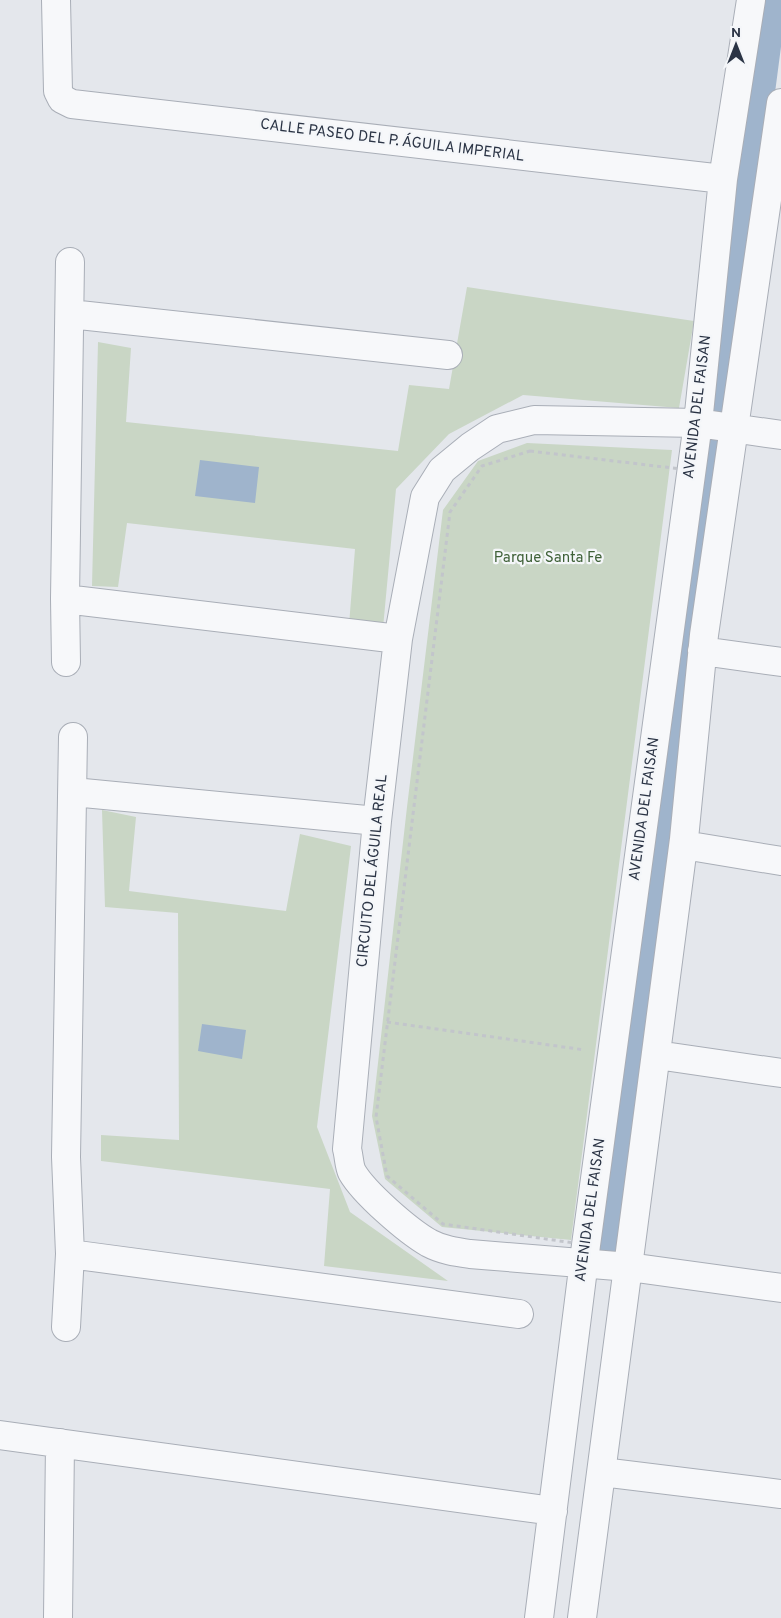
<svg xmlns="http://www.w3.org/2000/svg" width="781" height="1618" font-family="Overpass,sans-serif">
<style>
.green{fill:#c9d6c5}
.water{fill:#9fb4cc}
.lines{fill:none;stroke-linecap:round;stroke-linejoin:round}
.canal{stroke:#9fb4cc;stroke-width:28}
.minor-casing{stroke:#a9aeb7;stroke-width:30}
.path{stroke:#c2c5cb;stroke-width:3;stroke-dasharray:4 4;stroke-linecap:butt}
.minor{stroke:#f7f8fa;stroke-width:28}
.labels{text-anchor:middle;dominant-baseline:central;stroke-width:4.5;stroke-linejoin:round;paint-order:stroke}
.street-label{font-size:15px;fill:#2b3445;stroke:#f4f6f9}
.park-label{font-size:15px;fill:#3f6138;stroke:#f4f6f9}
</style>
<rect width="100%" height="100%" fill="#e4e7ec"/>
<path class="green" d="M467,287L694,321L679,408L523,395L449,434L396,489L383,628L349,625L355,549L127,523L118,587L92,586L98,342L131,348L126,422L398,451L409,385L449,389Z
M527,443L672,450L571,1240L442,1227L385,1179L372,1116L407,807L443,510L478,461Z
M102,810L136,817L129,891L286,911L300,834L351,846L317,1127L350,1212L448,1281L324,1266L330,1189L101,1161V1135L179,1140L178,913L105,907Z"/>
<path class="water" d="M200,460L259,467L255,503L195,496Z
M202,1024L246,1030L242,1059L198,1051Z"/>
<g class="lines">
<path class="canal" d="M720,405L773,0
M613,1245L715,448"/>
<g class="minor-casing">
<path id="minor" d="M56,0L58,91L62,99L72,104L723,179
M70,314L448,355
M781,435L698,423L534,420L497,429L470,447L442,470L425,497L398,639L377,821L347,1149C349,1156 349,1166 352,1172C364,1193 408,1231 429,1243C442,1250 456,1252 470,1254L629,1267L781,1288
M65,599L398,639
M702,651L781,662
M66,662L65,599L70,262
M73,792L377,821
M684,845L781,861
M657,1055L781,1073
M70,1254L519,1314
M66,1327L70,1254L66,1157L73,737
M0,1435L553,1511
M602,1472L781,1494
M58,1618L60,1443
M539,1618L586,1245L698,423L723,179L751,0
M582,1618L684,839L704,635L781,103"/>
</g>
<path class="path" d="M530,451L681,469L574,1243L443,1224L387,1176L376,1117L450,512L482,466Z
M387,1022L585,1050"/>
<use href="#minor" class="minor"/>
</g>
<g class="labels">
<g class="street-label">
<text transform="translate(392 141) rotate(7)">CALLE PASEO DEL P. ÁGUILA IMPERIAL</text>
<text transform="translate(698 407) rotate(-83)">AVENIDA DEL FAISAN</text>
<text transform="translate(645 809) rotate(-82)">AVENIDA DEL FAISAN</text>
<text transform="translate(373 871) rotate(-84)">CIRCUITO DEL ÁGUILA REAL</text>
<text transform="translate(591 1210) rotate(-82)">AVENIDA DEL FAISAN</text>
</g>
<g class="park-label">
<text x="548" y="558">Parque Santa Fe</text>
</g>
</g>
<g transform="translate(736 45)" stroke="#f4f6f9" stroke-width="4" paint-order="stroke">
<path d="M0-4L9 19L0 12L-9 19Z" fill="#2b3445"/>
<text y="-8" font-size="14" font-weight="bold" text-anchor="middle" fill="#2b3445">N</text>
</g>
</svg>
